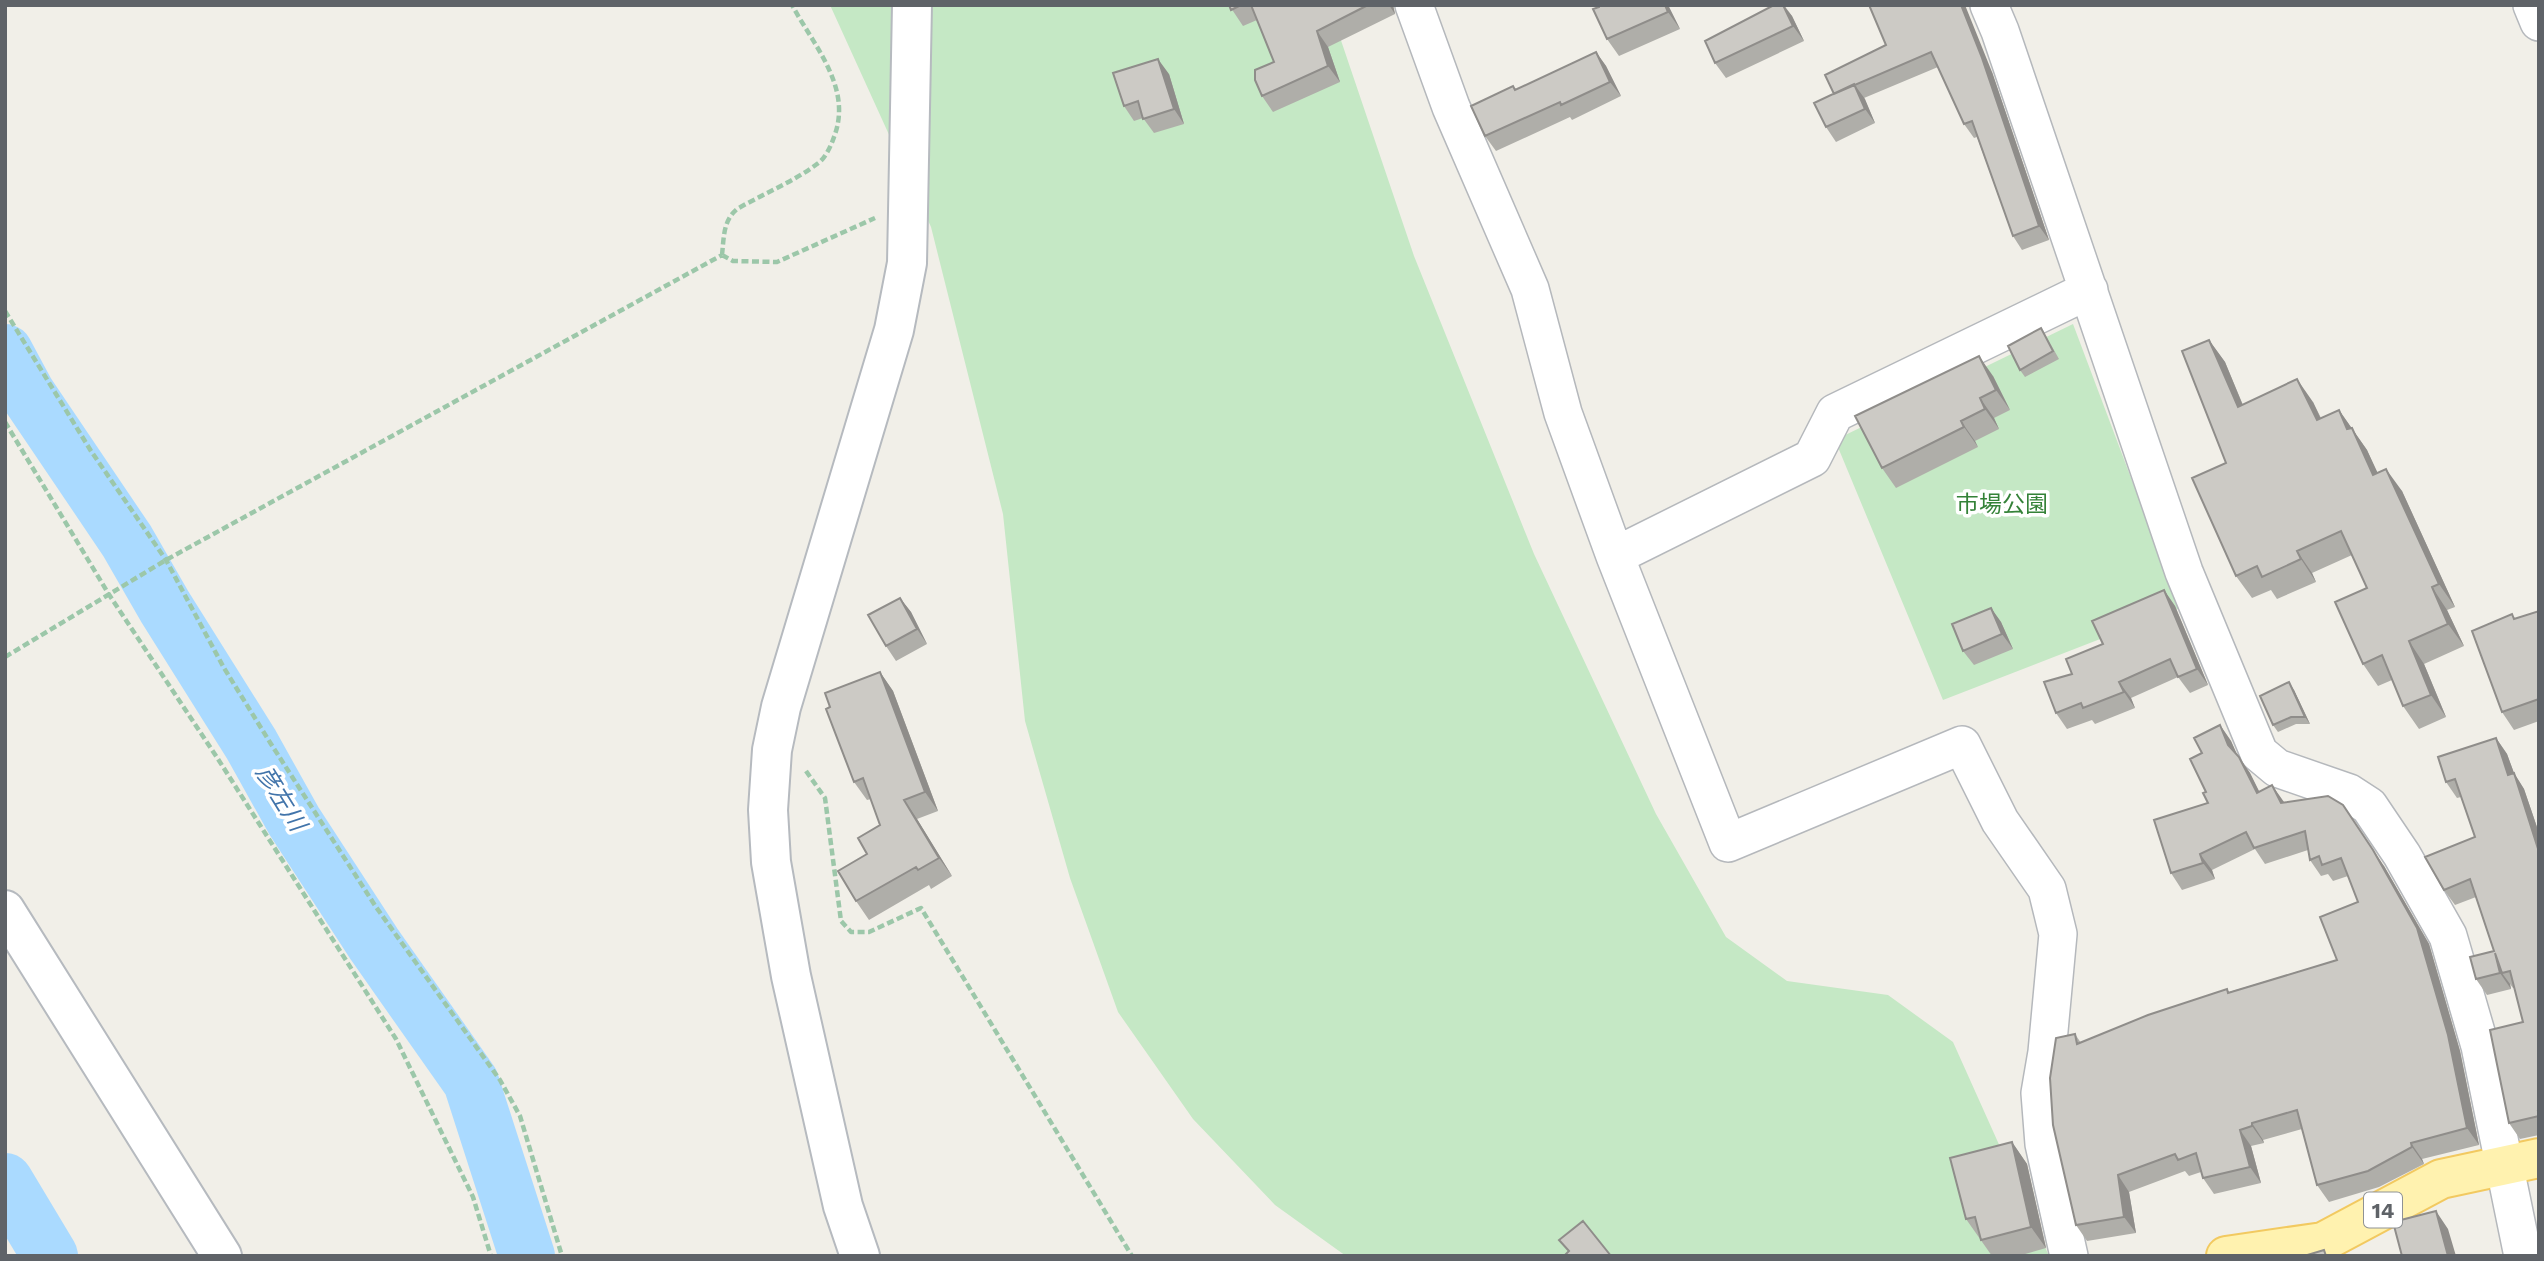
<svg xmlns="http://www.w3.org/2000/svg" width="2544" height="1261" font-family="'Work Sans','Noto Sans JP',sans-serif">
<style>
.green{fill:#c5e8c5}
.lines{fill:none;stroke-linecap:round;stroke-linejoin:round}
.river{stroke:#aadaff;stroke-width:56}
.street-casing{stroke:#b5b8bc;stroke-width:40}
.secondary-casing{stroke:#b6babf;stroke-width:42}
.primary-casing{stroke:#f2c960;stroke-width:42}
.path{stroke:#9cc7a9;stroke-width:4.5;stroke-dasharray:7 3.5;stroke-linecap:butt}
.street{stroke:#fff;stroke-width:37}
.secondary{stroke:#fff;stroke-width:38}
.primary{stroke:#fff2af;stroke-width:38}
.wall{fill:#afaea9}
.shaded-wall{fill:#8f8d8a}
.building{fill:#cccac5;stroke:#8f8d8a;stroke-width:2}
.labels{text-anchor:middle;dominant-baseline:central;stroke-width:7;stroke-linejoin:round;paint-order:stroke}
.shield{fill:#fff;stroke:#8f9295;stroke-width:2}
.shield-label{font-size:21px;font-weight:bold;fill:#5f6368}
.park-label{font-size:23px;fill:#348238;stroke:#fff}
.water-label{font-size:24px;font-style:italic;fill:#4174aa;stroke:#fff}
</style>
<rect width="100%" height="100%" fill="#f1efe8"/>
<path class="green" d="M830,5H1329L1414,256L1534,554L1656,814L1726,937L1787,981L1888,995L1953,1042L2049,1256H1346L1275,1205L1193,1119L1118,1012L1070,878L1025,721L1003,514L931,227Z
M2073,324L2180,608L1943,700L1835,440Z"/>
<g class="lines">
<path class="river" d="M5,352L27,393L127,541L165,607L251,744L294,821L374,944L471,1082L527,1256
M5,1181L50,1256"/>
<g class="street-casing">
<path id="street" d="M1414,5L1451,107L1530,289L1563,413L1615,556
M1989,5L2000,31L2184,572L2259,753L2277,768L2349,793L2369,806L2402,855L2448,936L2480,1046L2523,1256
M2532,5L2539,22
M2069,1256L2044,1144L2040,1093L2047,1052L2058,934L2047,889L2000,821L1962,745L1728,843L1615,556L1812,458L1835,413L2089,290"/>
</g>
<g class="secondary-casing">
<path id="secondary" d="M5,910L222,1256
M860,1256L843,1206L791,976L771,862L768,810L772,750L781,707L894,330L907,263L912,5"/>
</g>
<g class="primary-casing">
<path id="primary" d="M2226,1256L2323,1242L2441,1179L2539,1158"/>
</g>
<path class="path" d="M722,255C724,237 723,221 737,209C763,194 793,182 817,164C825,159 831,146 834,137C853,88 814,46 792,5
M722,255L733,261L777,262L875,218
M5,311L91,451L166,560L224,668L271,744L376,907L500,1080L520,1116L562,1256
M5,422L108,593L218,759L396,1039L473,1197L491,1256
M5,657L166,560L722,255
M806,771L825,798L841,921L851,932H869L921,908L1132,1256"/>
<use href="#street" class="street"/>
<use href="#secondary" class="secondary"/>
<use href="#primary" class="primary"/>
</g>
<path class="wall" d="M1229,5H1393L1395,14L1328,47L1340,82L1273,112L1262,96L1274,62L1257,20L1243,26Z
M1599,5H1668L1680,29L1619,56L1607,39Z
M1774,5H1784L1792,16L1804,41L1726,78L1715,63Z
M1869,5L1992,72L2049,240L2022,250L2013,236L1977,137L1974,138L1964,124L1938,67L1864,98L1875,123L1836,142L1826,127L1834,94L1886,45Z
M1596,52L1606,66L1621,96L1572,120L1570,117L1496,151L1485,136L1513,86L1515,90Z
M1169,74L1184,124L1154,133L1143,118L1134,121L1124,106Z
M2046,336L2059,359L2025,377L2020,370Z
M2209,340L2225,362L2243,405L2313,402L2321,418L2339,410L2367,450L2377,473L2402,491L2455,607L2447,610L2464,646L2424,664L2446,717L2419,729L2403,706L2392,680L2378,686L2363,664L2367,588L2352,555L2312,573L2316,582L2277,599L2271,590L2252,598L2236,576L2226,463Z
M1993,376L2010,410L1994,418L1999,429L1975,441L1978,447L1896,488L1882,468Z
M2164,590L2175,606L2208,685L2190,693L2178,677L2131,698L2135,708L2095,724L2092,720L2067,729L2056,713L2072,674L2103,644Z
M900,598L911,612L927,644L896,661L886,646Z
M1991,608L2001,622L2013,649L1974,665L1963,651Z
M2539,611V721L2514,730L2502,712L2512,614L2515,619Z
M880,672L893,691L938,811L917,819L952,876L931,889L929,885L869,920L856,901L867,854L880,825L871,799L867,800L854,782L830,707Z
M2294,690L2310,724H2296L2278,732L2273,725Z
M2220,725L2231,741L2237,755L2250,773L2259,792L2284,802L2384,866L2429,944L2460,1051L2479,1145L2422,1159L2424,1164L2379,1187L2329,1202L2317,1185L2302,1129L2263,1140L2264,1143L2251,1146L2261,1183L2214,1194L2203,1178L2201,1172L2189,1176L2185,1171L2129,1192L2136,1233L2087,1241L2076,1225L2075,1034L2081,1043L2227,989L2229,992L2337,960L2358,902L2348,876L2333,881L2328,874L2321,876L2310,860L2308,850L2265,864L2255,849L2212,870L2215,879L2182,890L2171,873L2208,803L2202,753Z
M2496,738L2507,754L2514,773L2524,789L2539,833V1135L2520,1139L2509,1123L2523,1022L2514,988H2513L2510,984L2511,989L2487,995L2476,979L2494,951L2476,897L2455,905L2444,890L2475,837L2461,797L2457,798L2446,782Z
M2012,1142L2027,1164L2046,1248L2018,1256H1992L1966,1219Z"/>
<path class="shaded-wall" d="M1389,5H1393L1395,14Z
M1665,5H1668L1680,29L1668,12Z
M1783,5L1792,16L1804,41L1793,26Z
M1961,5H1965L1992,72L2049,240L2039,226Z
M1317,31L1328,47L1340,82L1328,66Z
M1596,52L1606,66L1621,96L1610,82Z
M1158,59L1169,74L1184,124L1174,109Z
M1854,84L1865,99L1875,123L1865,109Z
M2209,340L2225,362L2253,430L2238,407Z
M1979,356L1993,376L2010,410L1996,390Z
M2297,379L2313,402L2332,443L2317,420Z
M1980,398L1994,418L1999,429L1985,409Z
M2339,410L2367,450L2389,497L2373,475L2347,429Z
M1961,421L1975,441L1978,447L1964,427Z
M2386,469L2402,491L2455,607L2439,584Z
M2297,551L2312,573L2316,582L2301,559Z
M2432,587L2447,610L2464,646L2448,624Z
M2164,590L2175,606L2208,685L2197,669Z
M900,598L911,612L927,644L917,629Z
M1991,608L2001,622L2013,649L2002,634Z
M2409,641L2424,664L2446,717L2431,695Z
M880,672L893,691L938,811L925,792Z
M2119,682L2131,698L2135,708L2124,692Z
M2289,682L2294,690L2310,724L2305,717Z
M2220,725L2231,741L2240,761L2228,745Z
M2496,738L2507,754L2514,773L2524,789L2539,833V852L2508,775Z
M2239,757L2250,773L2268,809L2257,793Z
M2272,785L2284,802L2292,819L2281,803Z
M904,800L917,819L952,876L939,858Z
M2343,805L2384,866L2429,944L2460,1051L2479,1145L2467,1128Z
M2200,854L2212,870L2215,879L2203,863Z
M2495,953L2502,973L2510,984L2511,989L2500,973Z
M2252,1123L2263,1140L2264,1143L2252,1126Z
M2240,1130L2251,1146L2261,1183L2250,1167Z
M2012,1142L2027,1164L2046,1248L2031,1227Z
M2411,1143L2422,1159L2424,1164L2412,1147Z
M2118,1175L2129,1192L2136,1233L2124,1217Z
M2436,1211L2448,1229L2456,1256H2448Z"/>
<path class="building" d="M1229,5H1241L1231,10Z
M1251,5H1368L1317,31L1328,66L1262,96L1255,80V70L1274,62Z
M1599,5H1665L1668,12L1607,39L1593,9L1599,7Z
M1774,5H1783L1793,26L1715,63L1705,41Z
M1869,5H1961L1982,58L2039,226L2013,236L1972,121L1964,124L1931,52L1834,94L1825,75L1886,45Z
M1596,52L1610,82L1561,105L1560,102L1485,136L1471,106L1513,86L1515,90Z
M1158,59L1174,109L1143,119L1138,101L1124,106L1113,73Z
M1854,84L1865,109L1826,127L1814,103Z
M2041,328L2053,351L2020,370L2008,346Z
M2209,340L2238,407L2297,379L2317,420L2339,410L2347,429L2352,428L2373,475L2386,469L2439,584L2432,587L2448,624L2409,641L2431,695L2403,706L2382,655L2363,664L2335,602L2367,588L2341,531L2297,551L2301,559L2262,577L2257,566L2236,576L2192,478L2226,463L2182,351Z
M1979,356L1996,390L1980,398L1985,409L1961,421L1964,427L1882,468L1855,416Z
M2164,590L2197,669L2178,677L2170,659L2119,682L2124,692L2083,708L2081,703L2056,713L2044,682L2072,674L2066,659L2103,644L2092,621Z
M900,598L917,629L886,646L868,615Z
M1991,608L2002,634L1963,651L1952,624Z
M2539,611V699L2502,712L2472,631L2512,614L2514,619Z
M880,672L925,792L904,800L939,858L918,870L916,867L856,901L838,871L867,854L858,838L880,825L863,778L854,782L826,709L830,707L825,693Z
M2289,682L2305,717H2291L2273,725L2260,696Z
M2220,725L2228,745L2239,757L2257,793L2272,785L2281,803L2328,796L2343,805L2373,850L2417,928L2448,1035L2467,1128L2411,1143L2412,1147L2368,1171L2317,1185L2297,1110L2252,1123V1126L2240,1130L2250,1167L2203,1178L2196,1153L2178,1160L2175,1154L2118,1175L2124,1217L2076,1225L2053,1125L2050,1078L2056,1038L2075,1034L2077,1044L2148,1015L2227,989L2228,993L2337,960L2320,917L2358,902L2341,858L2322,865L2319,856L2310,860L2305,831L2254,848L2246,832L2200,854L2203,863L2171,873L2154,820L2208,803L2203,793L2206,792L2190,759L2202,753L2194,738Z
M2496,738L2508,775L2514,773L2539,852V1111H2538L2539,1116L2509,1123L2490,1030L2523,1022L2510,971L2502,973L2495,953L2500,973L2476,979L2470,957L2494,951L2470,879L2444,890L2425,857L2475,837L2455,779L2446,782L2438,757Z
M2012,1142L2031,1227L1981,1240L1975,1217L1966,1219L1950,1158Z
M2436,1211L2448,1256H2402L2393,1222Z
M1583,1221L1611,1256H1564L1569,1251L1559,1240Z
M2324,1250L2326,1256H2304Z"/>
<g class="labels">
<rect class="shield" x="2364" y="1192.5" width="38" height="35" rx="5"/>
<g class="shield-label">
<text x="2383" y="1210">14</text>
</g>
<g class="park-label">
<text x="2002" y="504">市場公園</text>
</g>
<g class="water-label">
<text transform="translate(281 798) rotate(58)">彦左川</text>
</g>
</g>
<rect width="2544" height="1261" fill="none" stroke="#5f6368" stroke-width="14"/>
</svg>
